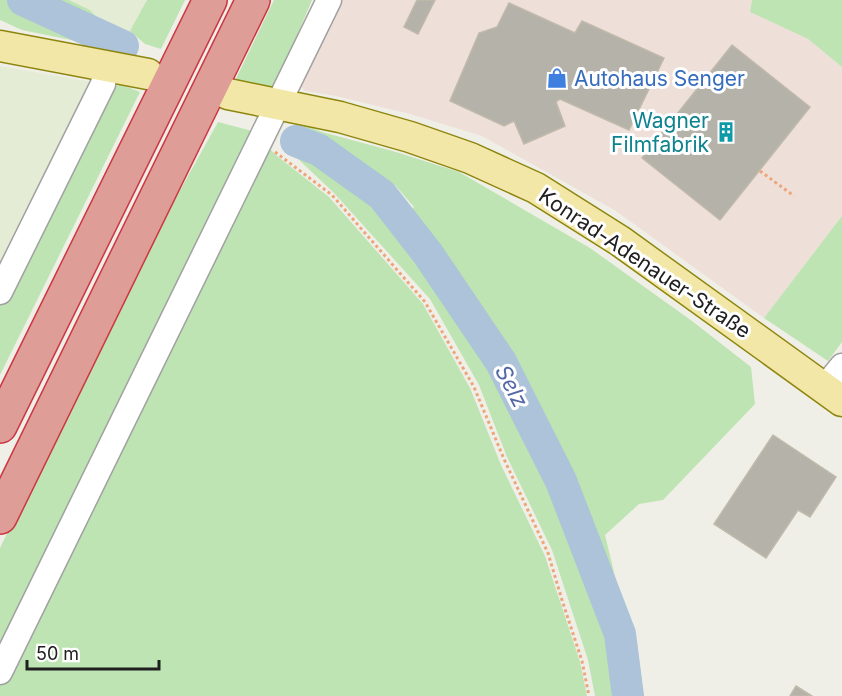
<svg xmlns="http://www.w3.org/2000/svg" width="842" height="696" font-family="Inter,sans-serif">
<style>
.commercial{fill:#eedfd8}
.farmland{fill:#e4ecd5}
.grass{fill:#bde4b2;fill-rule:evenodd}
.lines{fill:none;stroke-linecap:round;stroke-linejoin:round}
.river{stroke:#acc3d9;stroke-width:32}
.building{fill:#b5b2aa;stroke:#c0baab;stroke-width:1.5}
.minor-casing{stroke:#a1a1a1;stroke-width:27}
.major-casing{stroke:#8d860e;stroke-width:33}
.highway-casing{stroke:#cb3742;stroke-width:36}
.path{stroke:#eda57b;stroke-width:3;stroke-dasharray:3 3;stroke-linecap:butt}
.minor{stroke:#fff;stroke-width:24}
.major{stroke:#f3e7a8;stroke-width:30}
.highway{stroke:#df9d97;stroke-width:33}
.labels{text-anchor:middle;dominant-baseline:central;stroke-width:6;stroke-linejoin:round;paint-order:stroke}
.shop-label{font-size:21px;fill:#366cbe;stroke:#fff;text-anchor:start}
.culture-label{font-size:21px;fill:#0d838f;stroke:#fff;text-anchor:end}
.street-label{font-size:21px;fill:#202020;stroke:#fff}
.water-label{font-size:22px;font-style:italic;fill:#5568a7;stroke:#fff}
</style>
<rect width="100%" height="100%" fill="#f0efe7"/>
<path class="commercial" d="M339,0H752L750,12L808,39L842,67V216L764,318L616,211L482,136L410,114L336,96L305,91L298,83Z"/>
<path class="farmland" d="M69,0H147L123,46L90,10Z
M0,66L98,83L0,271Z"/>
<path class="grass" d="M0,0H69L90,10L123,46L115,49L22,30L0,20Z
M147,0H185L161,49L145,44L130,31Z
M274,0H312L277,83L267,90L234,83Z
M752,0H842V67L808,39L750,12Z
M119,85L130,88L140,92L0,375V302L104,92Z
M218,122L256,132L0,648V548L132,277Z
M305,125L322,132L396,152L459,172L590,248L692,321L751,367L755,404L663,500L639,504L605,535L644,696H595L588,660L552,550L507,457L479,385L430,299L334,193L296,157L292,144ZM395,185L414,207L397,222L374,199Z
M265,144L277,156L329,197L423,304L470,388L501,465L545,556L580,662L587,696H0V672Z
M842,216V342L828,361L764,318Z"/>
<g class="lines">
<path class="river" d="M23,0L123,46
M296,141L319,150L382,195L428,254L501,362L561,481L620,634L628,696"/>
</g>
<path class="building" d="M417,0H435L418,34L404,27Z
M509,3L575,33L582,21L664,58L629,130L560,99L556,102L565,126L524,144L514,121L504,126L450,101L479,33L497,27Z
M732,45L810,107L720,220L642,158Z
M773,435L836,477L810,517L798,510L766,558L714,524Z
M796,686L812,696H790Z"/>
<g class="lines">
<g class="minor-casing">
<path id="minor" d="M0,292L103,84L106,66
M824,388L842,366
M0,672L329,0"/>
</g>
<g class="major-casing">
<path id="major" d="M0,46L148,74
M228,94L340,117L410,137L470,158L536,188L620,241L842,401"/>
</g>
<g class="highway-casing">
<path id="highway" d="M0,426L210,0
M0,517L253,0"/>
</g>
<path class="path" d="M275,152L332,195L425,302L474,387L504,459L548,553L562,600L582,661L589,696
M760,171L794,196"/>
<use href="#minor" class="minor"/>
<use href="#major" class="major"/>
<use href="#highway" class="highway"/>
</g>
<defs>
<g id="shop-bare" transform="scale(1.62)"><path d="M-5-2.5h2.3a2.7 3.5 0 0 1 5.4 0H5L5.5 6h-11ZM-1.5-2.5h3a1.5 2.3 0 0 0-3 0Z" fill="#3f7fe0" stroke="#fff" stroke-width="2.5" paint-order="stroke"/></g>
<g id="building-bare" transform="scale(1.62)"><path d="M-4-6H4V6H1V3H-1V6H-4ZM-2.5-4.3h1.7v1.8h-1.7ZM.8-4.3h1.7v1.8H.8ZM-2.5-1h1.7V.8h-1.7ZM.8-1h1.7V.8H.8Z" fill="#0f9aa8" stroke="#fff" stroke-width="2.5" paint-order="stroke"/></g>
</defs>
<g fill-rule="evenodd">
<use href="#shop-bare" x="557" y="78"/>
<use href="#building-bare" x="726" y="132"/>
</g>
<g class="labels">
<g class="shop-label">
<text x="574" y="78">Autohaus Senger</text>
</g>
<g class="culture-label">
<text x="709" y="120">Wagner<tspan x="709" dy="24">Filmfabrik</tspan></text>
</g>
<g class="street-label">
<text transform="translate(645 263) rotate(34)">Konrad-Adenauer-Straße</text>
</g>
<g class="water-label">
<text transform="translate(512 386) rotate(62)">Selz</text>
</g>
</g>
<path d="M27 660v9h132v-9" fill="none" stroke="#202020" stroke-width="3"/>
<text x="36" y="660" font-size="18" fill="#202020" stroke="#ffffff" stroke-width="4.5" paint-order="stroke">50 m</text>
</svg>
